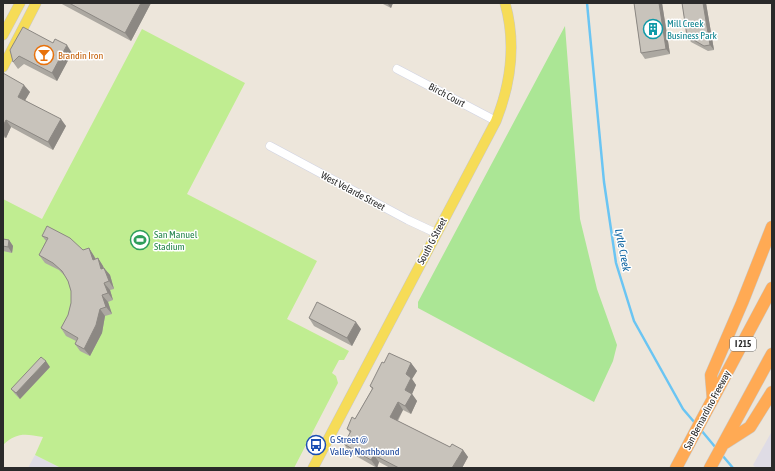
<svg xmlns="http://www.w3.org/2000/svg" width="775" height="471" font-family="'Asap Condensed',sans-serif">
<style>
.industrial{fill:#dfdce5}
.green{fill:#abe695}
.pitch{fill:#c0ed91}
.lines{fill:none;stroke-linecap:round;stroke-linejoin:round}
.stream{stroke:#6ac5f3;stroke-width:2.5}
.minor-casing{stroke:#d0d3e3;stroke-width:9}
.major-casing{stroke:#c8c8c8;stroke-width:11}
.highway-casing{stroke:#c8c8c8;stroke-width:13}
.minor{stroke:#fff;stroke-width:8}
.major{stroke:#f6dc57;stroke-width:10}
.highway{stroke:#ffaa54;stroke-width:12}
.wall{fill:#aca8a1}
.shaded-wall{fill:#8c8883}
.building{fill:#c8c3bb;stroke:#8c8883}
.labels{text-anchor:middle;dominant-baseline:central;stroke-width:3;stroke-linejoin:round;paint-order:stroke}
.shield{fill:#fff;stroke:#6a6a6a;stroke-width:1}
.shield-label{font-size:9px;font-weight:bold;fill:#2a2a2a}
.culture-label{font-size:10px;fill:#0d838f;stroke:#fff;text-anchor:start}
.food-label{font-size:10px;fill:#c56008;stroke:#fff;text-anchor:start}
.street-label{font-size:10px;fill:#2a2a2a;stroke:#fff}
.leisure-label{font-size:10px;fill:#27864d;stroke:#fff;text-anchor:start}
.transit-label{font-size:10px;fill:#164399;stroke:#fff;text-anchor:start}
.water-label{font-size:11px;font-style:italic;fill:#0861a0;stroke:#fff}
</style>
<rect width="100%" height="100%" fill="#ede6db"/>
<path class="industrial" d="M772,431V468H756L753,465Z
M35,455L61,468H28Z"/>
<path class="green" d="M565,26L580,219L597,289L617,345L613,361L594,402L418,308V302Z"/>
<path class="pitch" d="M142,29L245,83L187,194L317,261L287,319L349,351L344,360H339L332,373L336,376L338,383L294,468H61L35,455L43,437C25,434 17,432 3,445V199L42,219Z"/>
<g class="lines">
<path class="stream" d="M587,3L604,182L616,263L634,321L683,409L695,423
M701,430L716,448
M722,455L733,468"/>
<g class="minor-casing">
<path id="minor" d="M397,69L496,121
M270,146L408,220L436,233"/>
</g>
<g class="major-casing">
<path id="major" d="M3,35L20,3
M3,67L36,3
M313,468L496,121C511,83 516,42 505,3"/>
</g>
<g class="highway-casing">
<path id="highway" d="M713,399L711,375L742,303L772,227
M725,443L750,427L772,392
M676,468L772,288
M710,468L772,354"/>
</g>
<use href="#minor" class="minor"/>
<use href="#major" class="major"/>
<use href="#highway" class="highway"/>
</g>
<path class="wall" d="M60,3H129L130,4L131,3H151L131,41Z
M381,3H393L391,8Z
M634,3H662L670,54L645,59L641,53Z
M682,3H706L714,50L708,51L691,42L687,36Z
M10,50L72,53L57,81L24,64L18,69L13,62Z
M3,73L30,92L25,100L66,126L53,150L11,127L6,138L3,137Z
M42,236L83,250L89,248L94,256L96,259L98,258L103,266L104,268L110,275L114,289L110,290L113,300L108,302L112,314L105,316L102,333L90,356L80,351L75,344L76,341L66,336L61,328L68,315L71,303V291L68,281L65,276L59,270L45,263L39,255L46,241Z
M3,239L9,240L13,246L12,253L3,251Z
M309,318L361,329L352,346L314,326Z
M384,363H411L417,371L412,379L416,385L412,394L417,401L411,414L403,410L398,421L450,447L463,450L468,457L462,468H390L379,462L377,468L349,452L344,444L350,433L347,429L355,419L372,389L370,386Z
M50,367L20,399L15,394L11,389Z"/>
<path class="shaded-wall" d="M141,3H151L131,41L125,33Z
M387,3H393L391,8Z
M659,3H662L670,54L666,49Z
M703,3H706L714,50L710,45Z
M67,45L72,53L57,81L52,73Z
M24,85L30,92L23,104L18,97Z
M61,119L66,126L53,150L48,142Z
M6,120L11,127L6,138L3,134V126Z
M9,240L13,246L12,253L8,247Z
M89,248L94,256L99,267L93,260Z
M98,258L103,266L106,276L101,269Z
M104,268L110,275L114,289L109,281Z
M104,283L110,290L113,300L108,293Z
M102,295L108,302L112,314L106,307Z
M100,309L105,316L102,333L90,356L84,349Z
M356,322L361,329L352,346L347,338Z
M46,361L50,367L20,399L16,393Z
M411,363L417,371L412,379L416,385L412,394L417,401L411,414L405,406V390L406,374Z
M398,402L403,410L395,424L390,417Z
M463,450L468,457L462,468H452Z
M374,455L379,462L377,468L371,460Z"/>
<path class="building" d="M69,3H129L130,4L131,3H141L125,33Z
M634,3H659L666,49L641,53Z
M682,3H703L710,45L704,46L687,36Z
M23,27L53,43L55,39L67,45L52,73L19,56L13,62L10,50Z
M3,73L24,85L18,97L61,119L48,142L6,120L3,126Z
M47,226L70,238L83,250L89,248L93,260L98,258L101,269L104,268L109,281L104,283L108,293L102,295L106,307L100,309L96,325L84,349L75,344L78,338L61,328L68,315L71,303V291L68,281L62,271L53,263L39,255L48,238L42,236Z
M3,239L9,240L8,247L3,246Z
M317,302L356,322L347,338L309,318Z
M389,353L411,363L406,374L411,378L405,390L412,394L405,406L398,402L390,417L450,447L452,444L463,450L452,468H399L374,455L371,460L344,444L351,431L347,429L352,417L355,419L373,388L370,386L382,362L384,363Z
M41,357L46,361L16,393L11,389Z"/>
<defs>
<g id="building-ring" transform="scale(1)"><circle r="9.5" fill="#fff" stroke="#0f9aa8" stroke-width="1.5"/><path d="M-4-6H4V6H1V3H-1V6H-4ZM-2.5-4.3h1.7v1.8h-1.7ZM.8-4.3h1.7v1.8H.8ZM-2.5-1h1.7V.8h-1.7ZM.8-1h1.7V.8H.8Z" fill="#0f9aa8"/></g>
<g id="bar-ring" transform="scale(1)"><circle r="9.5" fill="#fff" stroke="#e8710a" stroke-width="1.5"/><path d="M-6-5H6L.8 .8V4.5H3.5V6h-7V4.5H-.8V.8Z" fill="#e8710a"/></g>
<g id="stadium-ring" transform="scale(1)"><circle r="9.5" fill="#fff" stroke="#2e9e5b" stroke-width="1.5"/><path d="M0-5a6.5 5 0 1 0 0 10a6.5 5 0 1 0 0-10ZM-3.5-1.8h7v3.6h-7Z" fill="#2e9e5b"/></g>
<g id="bus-ring" transform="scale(1)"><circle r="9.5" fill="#fff" stroke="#1a4fb4" stroke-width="1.5"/><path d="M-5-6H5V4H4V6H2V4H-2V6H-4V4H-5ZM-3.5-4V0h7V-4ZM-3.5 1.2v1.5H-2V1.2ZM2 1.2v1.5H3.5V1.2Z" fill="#1a4fb4"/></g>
</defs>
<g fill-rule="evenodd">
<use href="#building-ring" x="653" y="29"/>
<use href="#bar-ring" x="44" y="55"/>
<use href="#stadium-ring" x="140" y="240"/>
<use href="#bus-ring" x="316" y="445"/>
</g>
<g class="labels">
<rect class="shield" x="730" y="337" width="26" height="14" rx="3"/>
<g class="shield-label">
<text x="743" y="344">I 215</text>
</g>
<g class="culture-label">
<text x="667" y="23">Mill Creek<tspan x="667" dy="12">Business Park</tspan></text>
</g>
<g class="food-label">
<text x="58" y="55">Brandin Iron</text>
</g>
<g class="street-label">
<text transform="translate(447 95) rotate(28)">Birch Court</text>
<text transform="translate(353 191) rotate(28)">West Velarde Street</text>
<text transform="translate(432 241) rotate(-62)">South G Street</text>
<text transform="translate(707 410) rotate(-62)">San Bernardino Freeway</text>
</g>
<g class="leisure-label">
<text x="154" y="234">San Manuel<tspan x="154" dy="12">Stadium</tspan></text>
</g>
<g class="transit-label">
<text x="330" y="439">G Street @<tspan x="330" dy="12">Valley Northbound</tspan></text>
</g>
<g class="water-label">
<text transform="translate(623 250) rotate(79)">Lytle Creek</text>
</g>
</g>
<rect width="775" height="471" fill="none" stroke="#2a2a2a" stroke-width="8"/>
</svg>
